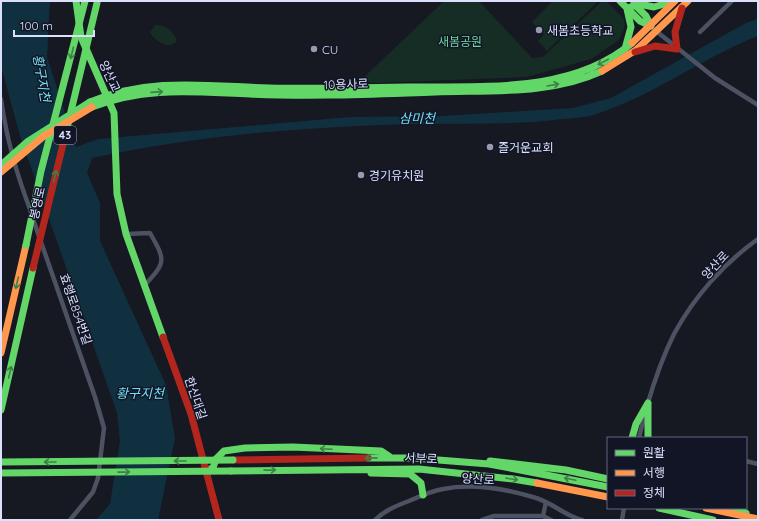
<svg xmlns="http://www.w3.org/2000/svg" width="759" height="521" font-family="Quicksand,'Noto Sans KR',sans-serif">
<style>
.green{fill:#152d25}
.water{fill:#10303f}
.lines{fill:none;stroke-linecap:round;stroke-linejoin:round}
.street{stroke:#4c5261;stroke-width:4.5}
.fast{stroke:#63d668;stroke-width:7}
.slow{stroke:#ff974d;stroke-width:7}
.jam{stroke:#b3261e;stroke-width:7}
.fast-bridge{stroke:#63d668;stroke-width:7}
.slow-bridge{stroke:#ff974d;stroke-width:7}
.jam-bridge{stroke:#b3261e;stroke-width:7}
.oneway{stroke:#3f7f4a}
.poi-dot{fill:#969bb0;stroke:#121526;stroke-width:1.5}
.labels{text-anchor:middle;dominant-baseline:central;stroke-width:3;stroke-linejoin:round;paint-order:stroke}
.shield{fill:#121526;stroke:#9fa4bc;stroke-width:1}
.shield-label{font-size:11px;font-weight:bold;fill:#dbe1fc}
.poi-label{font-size:12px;fill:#dbe1fc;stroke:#121526;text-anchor:start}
.park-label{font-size:12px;fill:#6cd69a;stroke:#121526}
.street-label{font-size:12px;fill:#dbe1fc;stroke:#121526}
.water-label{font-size:13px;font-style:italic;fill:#72e0f2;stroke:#121526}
</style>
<rect width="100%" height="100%" fill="#161822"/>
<path class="green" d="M444,1H479L532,58L543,57L602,1H606L624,19L625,27L619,40L591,59L527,77L375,83L360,81Z
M553,1L597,2L547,51L538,41L544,34L532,22Z
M155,25C165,24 173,31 177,40L175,43C168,49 153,40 150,32Z"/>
<path class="water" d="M1,1H50L47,57L76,147L98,139L350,117L442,116L573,108L611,98L746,23L758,19V36C701,58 652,97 593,115C584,118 572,118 563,119C516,125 468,123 421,124C311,126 199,135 92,158L87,173L100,203V241L166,385L175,438L158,520H96L110,504L120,441L117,413L20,136L1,66Z"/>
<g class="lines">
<path class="street" d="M656,31L715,78L758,105
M700,32L732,1
M1,99C7,141 16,172 31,212
M33,219L95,397L104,428L98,478L93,492L70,520
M126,234L150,233C166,261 166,262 144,286
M647,406C654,382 663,356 674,334C694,297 724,263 758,239
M639,438L645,413
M746,461L758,464
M543,516L551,520
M375,520C385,510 396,506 409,501C420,496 431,491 443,489C472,483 506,489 533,497C552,502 565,516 582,520
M482,520L494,516H543L546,502
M622,520L624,508"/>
<path class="fast" d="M76,1L81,37L114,113L117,194L126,234L163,337
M620,1L640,21L651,26
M634,4L646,16L651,26
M625,49L631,27L627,9L633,6L634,3L654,7L674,1
M90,102C149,77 207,86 269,88C315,89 362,88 408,87C482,86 572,94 632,43
M92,107C146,86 194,92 250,94C312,97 373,94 435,92C491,90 550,95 602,71
M648,404V438
M1,410L33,268
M632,438L636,424L648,403
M368,458H413L489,464L608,487
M490,461L566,470L608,479
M206,470L213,468L216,459L224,451L245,448L293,447L381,451L390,457
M231,471L419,469L513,479L537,483
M371,473L410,474L421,483L423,495
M659,508L713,520
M732,508L746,513"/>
<path class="slow" d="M632,43L675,1
M602,71L636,50L688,1
M1,353L26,245
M537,483L608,497
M706,508L758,519"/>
<path class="jam" d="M635,52L655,46L677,49L675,32L682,8
M163,337L191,414L219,520
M233,460L368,458"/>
<path class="fast-bridge" d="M66,132L97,3
M1,165L27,142L90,102
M26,245L41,171L85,1
M1,462L233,460
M1,473L231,471"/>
<path class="slow-bridge" d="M1,172L44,136L92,107"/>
<path class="jam-bridge" d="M33,268L66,132"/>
</g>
<defs><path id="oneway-shaft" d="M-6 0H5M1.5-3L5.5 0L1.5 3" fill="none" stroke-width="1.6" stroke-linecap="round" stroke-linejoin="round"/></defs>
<g class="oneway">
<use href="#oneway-shaft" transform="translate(72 53) rotate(104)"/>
<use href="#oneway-shaft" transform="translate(603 62) rotate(152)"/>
<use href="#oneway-shaft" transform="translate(553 85) rotate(-10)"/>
<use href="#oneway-shaft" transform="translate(157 92) rotate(-4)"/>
<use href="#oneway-shaft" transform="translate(55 176) rotate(-77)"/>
<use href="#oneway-shaft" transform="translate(17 283) rotate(103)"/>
<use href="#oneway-shaft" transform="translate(10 372) rotate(-77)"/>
<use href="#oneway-shaft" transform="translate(326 449) rotate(-177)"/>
<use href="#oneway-shaft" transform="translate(371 458) rotate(179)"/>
<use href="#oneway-shaft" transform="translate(180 461) rotate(180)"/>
<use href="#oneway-shaft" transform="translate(50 462) rotate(180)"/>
<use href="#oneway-shaft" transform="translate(270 470) rotate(-1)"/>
<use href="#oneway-shaft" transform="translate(124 472) rotate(-1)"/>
<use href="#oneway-shaft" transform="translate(512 479) rotate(8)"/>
<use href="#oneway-shaft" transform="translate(570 479) rotate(-168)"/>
</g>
<g class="poi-dot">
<circle cx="539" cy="30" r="4"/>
<circle cx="314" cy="49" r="4"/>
<circle cx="490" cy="147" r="4"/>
<circle cx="361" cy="175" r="4"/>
</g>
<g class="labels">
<rect class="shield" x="54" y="126" width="22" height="18" rx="3"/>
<g class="shield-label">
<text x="65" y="135">43</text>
</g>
<g class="poi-label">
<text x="547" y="30">새봄초등학교</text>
<text x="322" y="49">CU</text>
<text x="498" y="147">즐거운교회</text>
<text x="369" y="175">경기유치원</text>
</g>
<g class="park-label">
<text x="460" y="41">새봄공원</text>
</g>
<g class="street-label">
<text transform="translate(110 76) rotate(65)">양산교</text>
<text transform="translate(346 84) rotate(-2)">10용사로</text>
<text transform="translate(37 203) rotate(-77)">봉영로</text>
<text transform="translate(715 265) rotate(-47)">양산로</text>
<text transform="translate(76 309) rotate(71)">효행로854번길</text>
<text transform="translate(196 398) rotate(71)">한신대길</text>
<text transform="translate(421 458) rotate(3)">서부로</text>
<text transform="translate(478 479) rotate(4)">양산로</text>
</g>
<g class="water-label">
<text transform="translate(42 78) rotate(80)">황구지천</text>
<text x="417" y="118">삼미천</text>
<text x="140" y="393">황구지천</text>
</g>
</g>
<rect width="759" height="521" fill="none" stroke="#dbe1fc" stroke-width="4"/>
<rect x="607" y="437" width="140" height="72" fill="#121526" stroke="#62677c"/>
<rect x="615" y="450" width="20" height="6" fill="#63d668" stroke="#62677c"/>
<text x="643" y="457" font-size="12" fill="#dbe1fc">원활</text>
<rect x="615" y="470" width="20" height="6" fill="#ff974d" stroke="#62677c"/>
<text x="643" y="477" font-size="12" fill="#dbe1fc">서행</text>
<rect x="615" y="490" width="20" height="6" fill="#b3261e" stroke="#62677c"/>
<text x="643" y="497" font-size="12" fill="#dbe1fc">정체</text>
<path d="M14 30v6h80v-6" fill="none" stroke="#dbe1fc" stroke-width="2"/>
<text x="20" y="30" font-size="12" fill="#dbe1fc" stroke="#121526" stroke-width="3" paint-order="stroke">100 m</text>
</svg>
